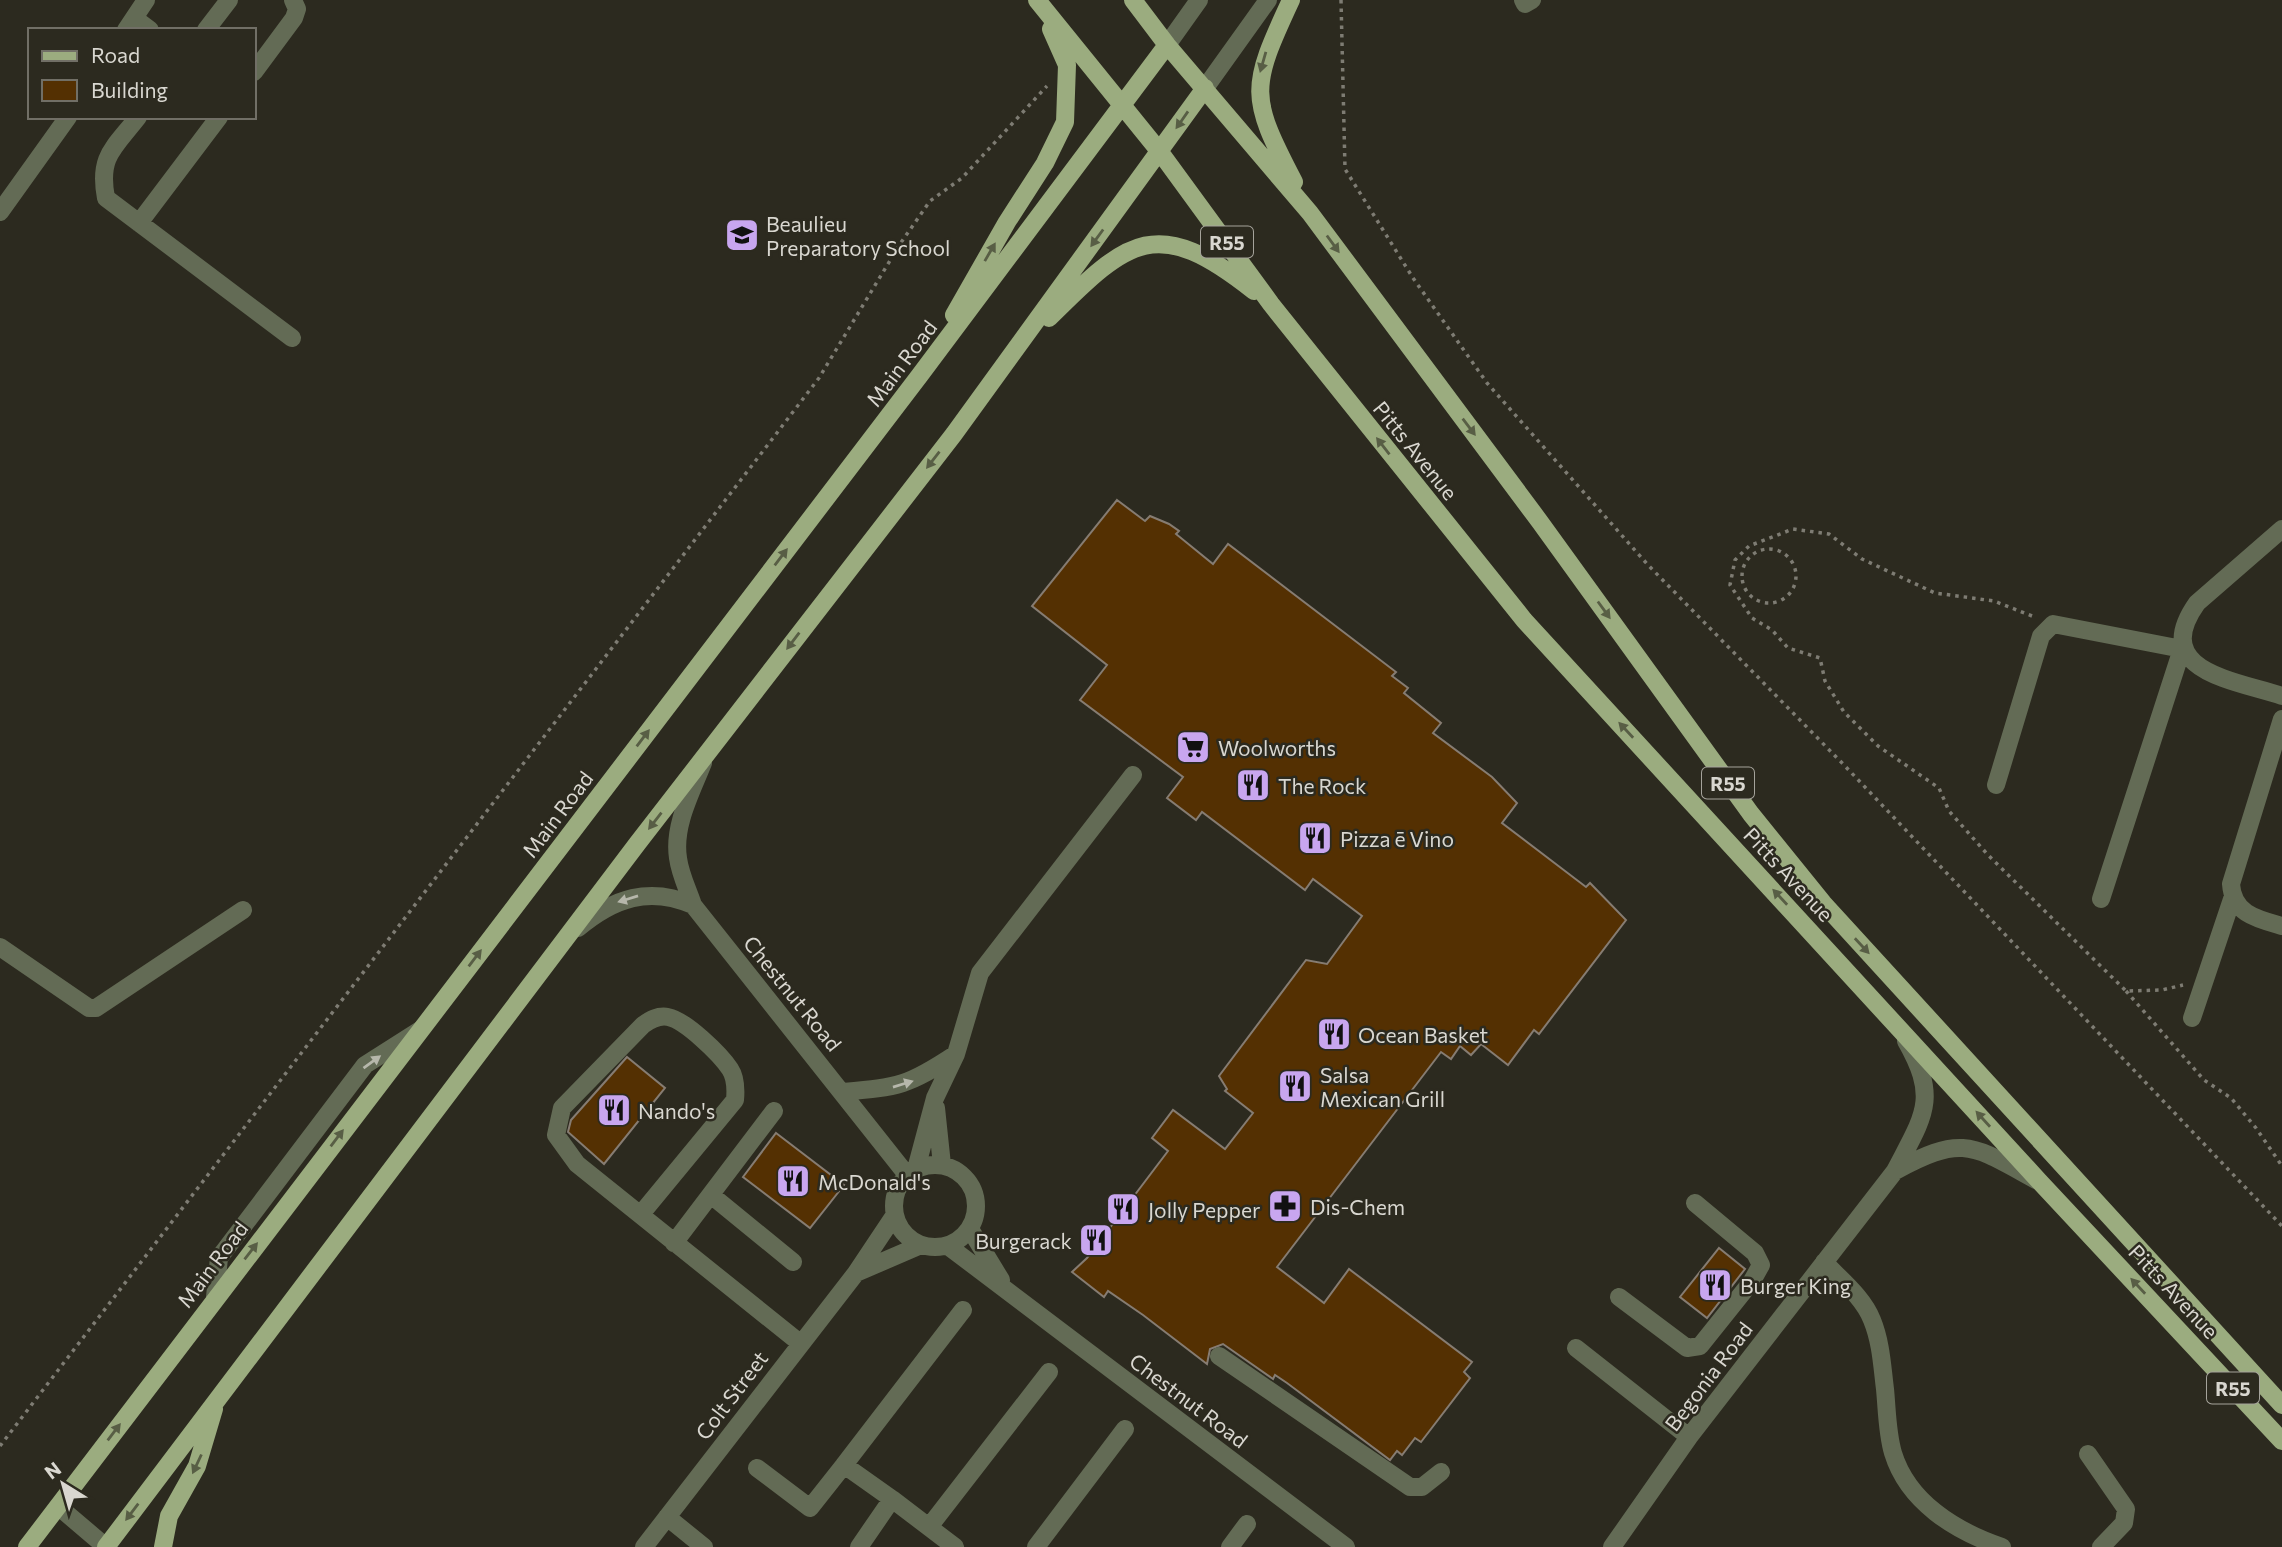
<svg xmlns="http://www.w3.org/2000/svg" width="2282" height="1547" font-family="Commissioner,sans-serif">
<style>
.building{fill:#543002;stroke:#867c72;stroke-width:2}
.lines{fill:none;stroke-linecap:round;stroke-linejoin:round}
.path{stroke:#7e7c73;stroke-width:3.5;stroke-dasharray:3.5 5;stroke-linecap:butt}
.minor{stroke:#636b55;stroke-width:18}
.major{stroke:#9bac7f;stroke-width:18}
.oneway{fill:#585e45}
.oneway2{fill:#b6b7ab}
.labels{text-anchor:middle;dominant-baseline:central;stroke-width:5;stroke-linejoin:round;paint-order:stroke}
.shield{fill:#2c2a1f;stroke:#a5a39b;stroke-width:2}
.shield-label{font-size:19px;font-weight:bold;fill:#d9d7d0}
.poi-label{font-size:21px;fill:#d9d7d0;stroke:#2c2a1f;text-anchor:start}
.street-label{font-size:21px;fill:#d9d7d0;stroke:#2c2a1f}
</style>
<rect width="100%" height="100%" fill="#2c2a1f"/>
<path class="building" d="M1117,500L1145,521L1150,516L1169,524L1179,531L1176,534L1213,564L1228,544L1396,672L1392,676L1408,688L1404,693L1441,723L1433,733L1492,777L1517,803L1502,823L1586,887L1590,883L1626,920L1539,1034L1534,1030L1508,1065L1481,1044L1471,1055L1460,1046L1451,1059L1441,1052L1277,1267L1324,1303L1349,1269L1472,1362L1464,1372L1470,1378L1421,1442L1415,1438L1402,1455L1397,1451L1390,1460L1287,1383L1275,1375L1273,1379L1223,1344L1210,1349L1207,1364L1143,1315L1108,1291L1104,1297L1072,1272L1087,1258L1168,1151L1152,1138L1173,1110L1225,1149L1253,1113L1225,1091L1227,1089L1219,1076L1306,960L1327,964L1362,916L1313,879L1305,890L1202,812L1196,820L1167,798L1183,777L1080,700L1107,665L1032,606Z
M627,1057L665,1088L604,1164L568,1132L571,1120Z
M776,1133L844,1185L810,1228L743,1177Z
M1719,1248L1745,1269L1707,1318L1680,1297Z"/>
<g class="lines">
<path class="path" d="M1341,0L1345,169L1413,278L1487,383L1648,565L1844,765L2282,1226
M1742 576a27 27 0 1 1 54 0a27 27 0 1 1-54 0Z
M2032,616L1994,601L1935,593L1862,559L1829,534L1793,529L1749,546L1735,560L1730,585L1752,618L1772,630L1788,648L1820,658L1825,681L1844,712L1878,746L1939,788L1949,811L1988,855L2126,991L2162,990L2183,985
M2126,991L2204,1080L2231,1098L2256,1128L2282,1166
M0,1446L819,378L900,244L930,201L962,178L1047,86"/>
<path class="minor" d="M1523,0L1525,4L1532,0
M134,18L150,30
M126,30L146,0
M206,30L229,0
M1167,45L1199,0
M254,72L294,18L297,9L293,0
M1205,88L1268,0
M138,117C114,148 98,156 106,198L292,338
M0,212L68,117
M139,223L219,117
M2282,529L2197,603C2149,671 2234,680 2282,696
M2282,719L2231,884C2233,914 2257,919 2282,926
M703,763C691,793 673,826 678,858C680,874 688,890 693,905L907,1175
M1996,785L2041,636L2053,624L2182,649L2101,899
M578,928C614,898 649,886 693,905
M0,947L89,1008H96L243,910
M2192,1018L2232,899
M843,1092C899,1087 908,1086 956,1054
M936,1108L942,1165
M894 1206a41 41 0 1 1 82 0a41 41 0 1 1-82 0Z
M916,1169L935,1098L956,1054L980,973L1133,775
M1895,1171C1963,1134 1972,1145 2036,1180
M711,1195L793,1262
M641,1214L735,1100C736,1089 736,1078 730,1069C720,1054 685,1020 668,1017C658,1015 650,1020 643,1025L562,1108L556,1135L577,1164L800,1343
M970,1229L1001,1280
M674,1243L774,1111
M948,1246L1346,1547
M1824,1262C1841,1280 1863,1297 1872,1320C1881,1342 1882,1365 1885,1389C1887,1409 1887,1433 1893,1453C1908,1502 1955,1531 2002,1547
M856,1273L921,1245
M215,1297L219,1258L365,1065L420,1030
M1619,1297L1687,1348L1700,1346L1752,1281L1761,1265L1755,1253L1695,1203
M1576,1348L1689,1437
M1219,1356L1410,1487H1422L1441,1472
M2088,1454L2126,1509L2124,1523L2101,1547
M757,1468L810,1508L844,1465
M892,1499L955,1547
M59,1507L106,1547
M667,1517L704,1547
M929,1527L1049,1372
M644,1547L856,1273L894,1216
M859,1547L892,1499L844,1465L963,1310
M1036,1547L1125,1429
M1230,1547L1247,1524
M1612,1547L1689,1437L1895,1171C1924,1115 1939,1099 1906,1041"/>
<path class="major" d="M1037,0L1160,152L1271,304L1524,620L2039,1181L2282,1441
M1133,0L1167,45L1310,213L1540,522L1751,814L1823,903L2282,1405
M1291,0C1250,88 1249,96 1294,182
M954,315L1007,222L1045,163L1065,122L1067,65L1051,29
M1049,318C1129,238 1157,214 1254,291
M27,1547L920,375L1167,45
M106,1547L637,844L954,434L1205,88
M163,1547L169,1516L197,1466L214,1409"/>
</g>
<defs><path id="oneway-solid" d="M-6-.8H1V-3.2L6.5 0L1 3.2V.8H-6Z" transform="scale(1.75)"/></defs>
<g class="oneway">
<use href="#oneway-solid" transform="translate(1263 62) rotate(106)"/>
<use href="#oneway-solid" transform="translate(1182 120) rotate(125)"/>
<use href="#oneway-solid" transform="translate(1097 238) rotate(126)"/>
<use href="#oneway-solid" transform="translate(1333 244) rotate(54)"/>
<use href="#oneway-solid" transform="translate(990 252) rotate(-60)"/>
<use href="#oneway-solid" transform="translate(1469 427) rotate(53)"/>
<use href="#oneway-solid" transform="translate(1383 446) rotate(-128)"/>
<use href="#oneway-solid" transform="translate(933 460) rotate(128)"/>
<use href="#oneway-solid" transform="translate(781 557) rotate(-53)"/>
<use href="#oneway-solid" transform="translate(1604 610) rotate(54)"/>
<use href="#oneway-solid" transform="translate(793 641) rotate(127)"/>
<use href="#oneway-solid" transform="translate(1626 730) rotate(-133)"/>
<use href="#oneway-solid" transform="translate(643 738) rotate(-53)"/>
<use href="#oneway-solid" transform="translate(655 821) rotate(128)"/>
<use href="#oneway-solid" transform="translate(1780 897) rotate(-133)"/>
<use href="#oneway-solid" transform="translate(1862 946) rotate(47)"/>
<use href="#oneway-solid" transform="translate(475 958) rotate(-53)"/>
<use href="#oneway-solid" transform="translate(1983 1119) rotate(-132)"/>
<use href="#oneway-solid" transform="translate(337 1138) rotate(-53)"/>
<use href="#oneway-solid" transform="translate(251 1251) rotate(-52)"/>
<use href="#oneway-solid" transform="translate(2138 1286) rotate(-133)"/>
<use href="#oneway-solid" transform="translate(114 1432) rotate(-53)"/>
<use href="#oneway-solid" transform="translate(197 1464) rotate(115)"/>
<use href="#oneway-solid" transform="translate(132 1512) rotate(127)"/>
</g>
<g class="oneway2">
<use href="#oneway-solid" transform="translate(628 899) rotate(163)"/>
<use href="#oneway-solid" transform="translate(372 1062) rotate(-36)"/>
<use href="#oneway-solid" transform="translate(903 1084) rotate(-17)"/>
</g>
<defs>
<g id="school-square" transform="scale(1.75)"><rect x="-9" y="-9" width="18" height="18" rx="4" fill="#c8a6ef" stroke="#2c2a1f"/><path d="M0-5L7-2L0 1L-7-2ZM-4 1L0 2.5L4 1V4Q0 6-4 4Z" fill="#111"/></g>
<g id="supermarket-square" transform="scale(1.75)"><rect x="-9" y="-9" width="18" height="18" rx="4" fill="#c8a6ef" stroke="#2c2a1f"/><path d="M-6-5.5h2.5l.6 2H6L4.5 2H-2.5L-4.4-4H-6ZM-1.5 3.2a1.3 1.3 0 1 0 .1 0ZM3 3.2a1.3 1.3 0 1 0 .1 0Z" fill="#111"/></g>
<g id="restaurant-square" transform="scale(1.75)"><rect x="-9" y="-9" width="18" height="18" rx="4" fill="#c8a6ef" stroke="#2c2a1f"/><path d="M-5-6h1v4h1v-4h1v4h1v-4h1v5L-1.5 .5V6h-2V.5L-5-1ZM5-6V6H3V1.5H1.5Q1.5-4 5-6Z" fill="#111"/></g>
<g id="pharmacy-square" transform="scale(1.75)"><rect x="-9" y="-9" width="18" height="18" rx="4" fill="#c8a6ef" stroke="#2c2a1f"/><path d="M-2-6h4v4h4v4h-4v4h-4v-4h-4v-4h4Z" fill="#111"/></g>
</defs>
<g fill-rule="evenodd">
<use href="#school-square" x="742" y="235"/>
<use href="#supermarket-square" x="1193" y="747"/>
<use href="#restaurant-square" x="1253" y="785"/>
<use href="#restaurant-square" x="1315" y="838"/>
<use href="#restaurant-square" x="1334" y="1034"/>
<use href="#restaurant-square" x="1295" y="1086"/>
<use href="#restaurant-square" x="614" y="1110"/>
<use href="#restaurant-square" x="793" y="1181"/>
<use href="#pharmacy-square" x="1285" y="1206"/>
<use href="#restaurant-square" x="1123" y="1209"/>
<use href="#restaurant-square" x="1096" y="1240"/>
<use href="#restaurant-square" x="1715" y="1285"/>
</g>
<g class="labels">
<g class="shield">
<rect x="1201" y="226.5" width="52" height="31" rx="5"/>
<rect x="1702" y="767.5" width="52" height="31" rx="5"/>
<rect x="2207" y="1372.5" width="52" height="31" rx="5"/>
</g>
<g class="shield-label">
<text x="1227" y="242">R55</text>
<text x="1728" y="783">R55</text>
<text x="2233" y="1388">R55</text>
</g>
<g class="poi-label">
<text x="766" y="223">Beaulieu<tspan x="766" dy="24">Preparatory School</tspan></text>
<text x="1218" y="747">Woolworths</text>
<text x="1278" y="785">The Rock</text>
<text x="1340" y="838">Pizza ē Vino</text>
<text x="1358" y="1034">Ocean Basket</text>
<text x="1320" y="1074">Salsa<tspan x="1320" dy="24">Mexican Grill</tspan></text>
<text x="638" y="1110">Nando's</text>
<text x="818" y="1181">McDonald's</text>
<text x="1310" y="1206">Dis-Chem</text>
<text x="1148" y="1209">Jolly Pepper</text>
<text x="1072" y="1240" text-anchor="end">Burgerack</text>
<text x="1740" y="1285">Burger King</text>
</g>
<g class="street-label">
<text transform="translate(901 363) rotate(-53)">Main Road</text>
<text transform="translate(1416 450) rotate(51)">Pitts Avenue</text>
<text transform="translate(557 814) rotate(-53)">Main Road</text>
<text transform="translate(1789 874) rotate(47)">Pitts Avenue</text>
<text transform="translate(793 993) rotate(51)">Chestnut Road</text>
<text transform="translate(212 1264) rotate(-53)">Main Road</text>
<text transform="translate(2174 1291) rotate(47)">Pitts Avenue</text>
<text transform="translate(1708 1376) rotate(-53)">Begonia Road</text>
<text transform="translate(731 1395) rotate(-53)">Colt Street</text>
<text transform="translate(1189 1400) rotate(37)">Chestnut Road</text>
</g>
</g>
<rect x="28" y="28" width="228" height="91" fill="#2c2a1f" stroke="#716f66" stroke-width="2"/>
<rect x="42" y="51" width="35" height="10" fill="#9bac7f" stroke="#716f66" stroke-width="2"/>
<text x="91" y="63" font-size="21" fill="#d9d7d0">Road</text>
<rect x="42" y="80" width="35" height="21" fill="#543002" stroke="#716f66" stroke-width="2"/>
<text x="91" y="98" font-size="21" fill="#d9d7d0">Building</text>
<g transform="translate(63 1484) rotate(323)" stroke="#2c2a1f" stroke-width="5" paint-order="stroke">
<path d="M0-5L12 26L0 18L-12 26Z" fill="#d9d7d0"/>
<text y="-10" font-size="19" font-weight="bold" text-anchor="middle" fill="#d9d7d0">N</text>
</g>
</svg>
